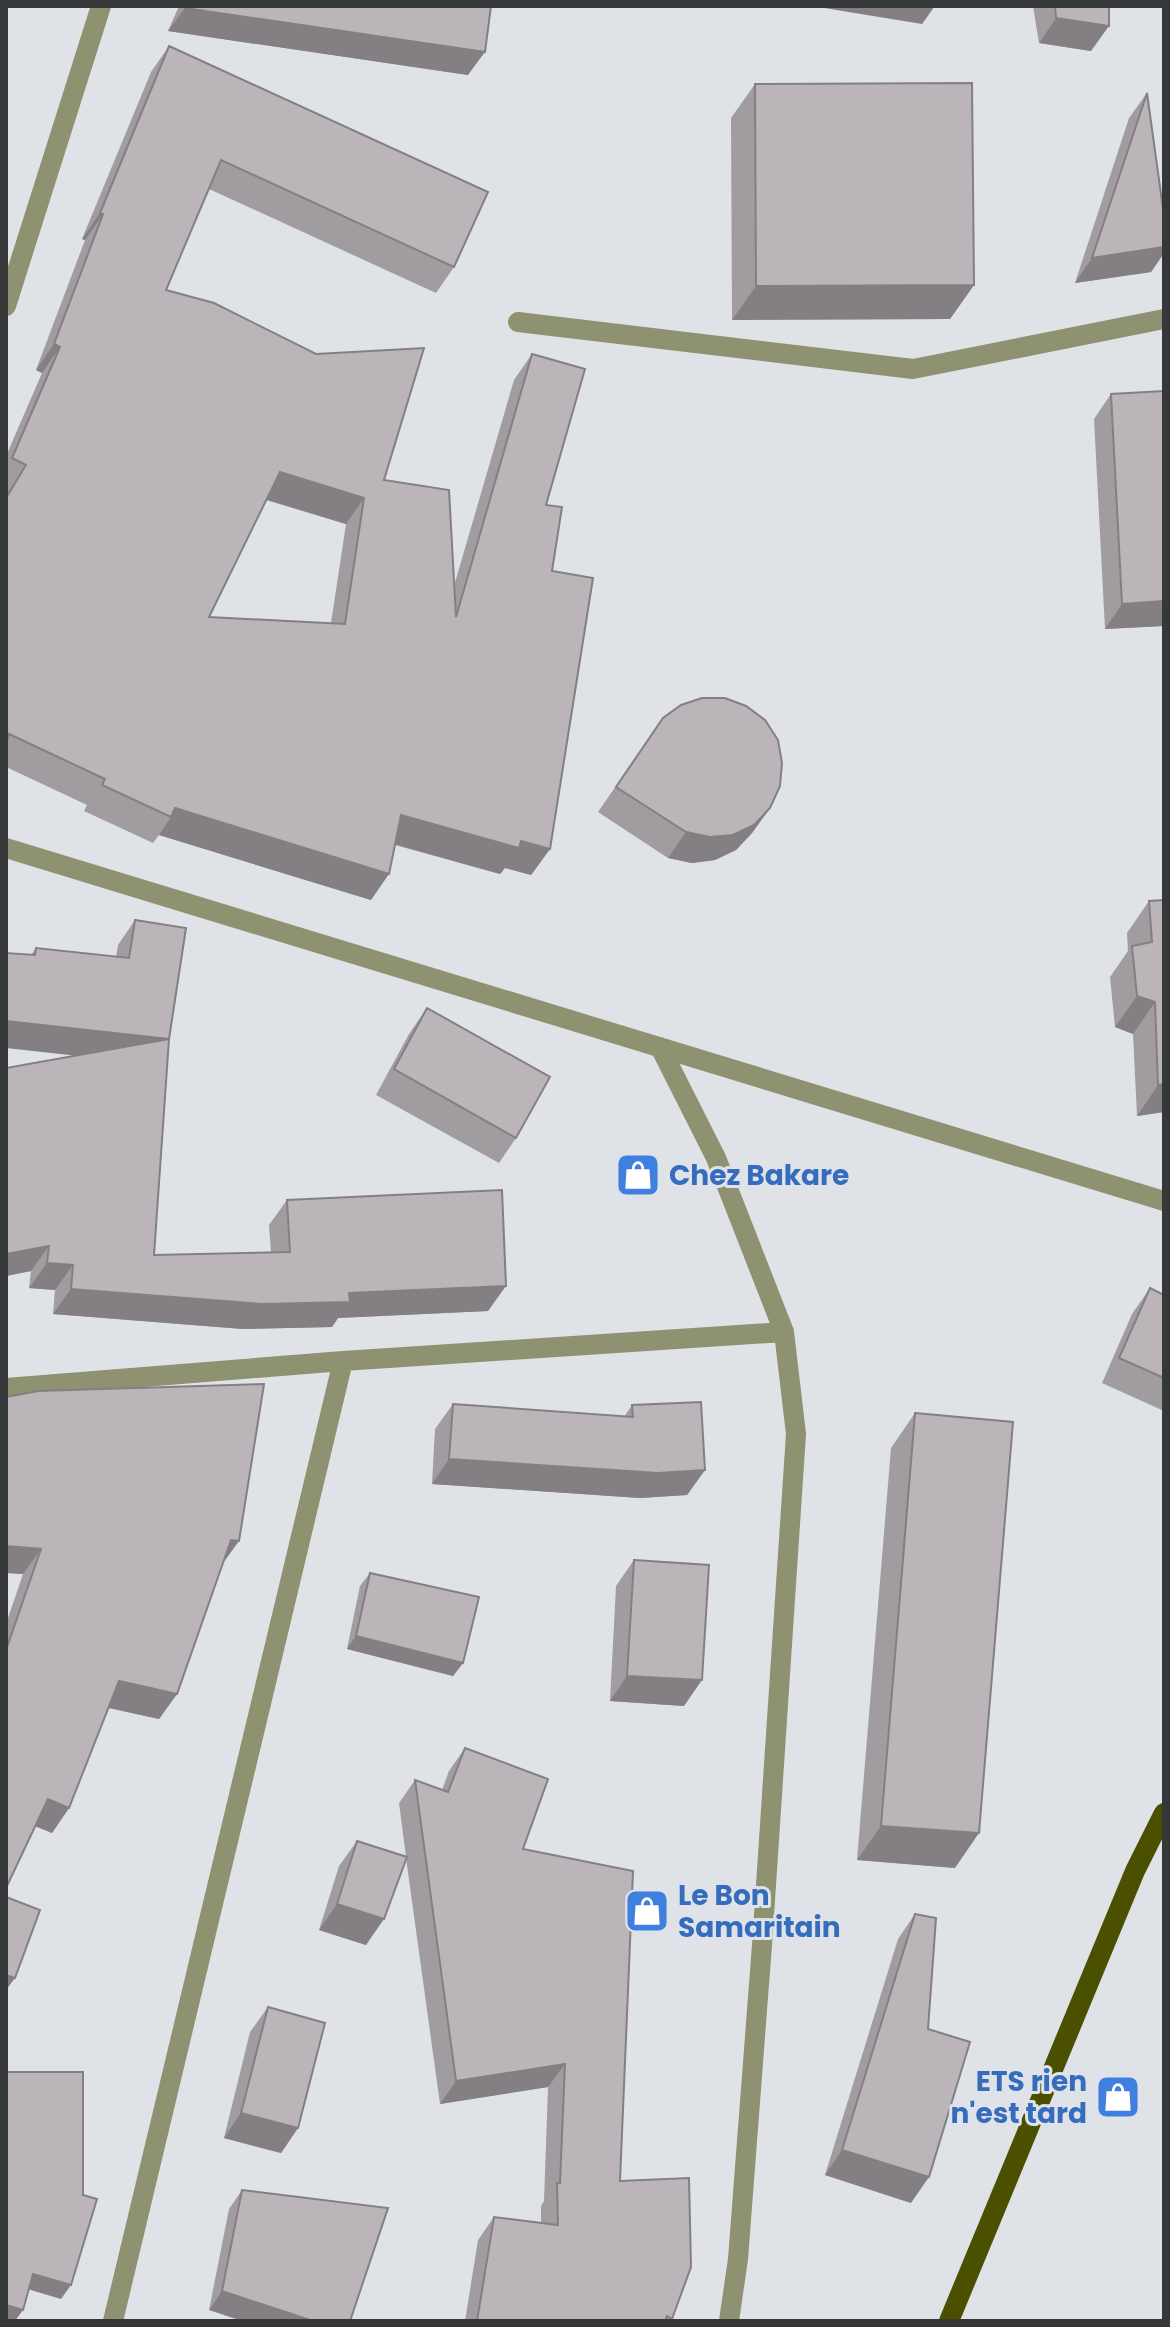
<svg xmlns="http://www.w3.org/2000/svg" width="1170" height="2327" font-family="Poppins,sans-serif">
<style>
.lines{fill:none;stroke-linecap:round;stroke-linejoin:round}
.minor{stroke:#8e9270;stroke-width:20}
.major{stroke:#4b4f00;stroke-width:20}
.wall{fill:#a19c9f;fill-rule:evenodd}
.shaded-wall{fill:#837f82}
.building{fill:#bbb5b9;stroke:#837f82;stroke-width:2;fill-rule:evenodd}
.labels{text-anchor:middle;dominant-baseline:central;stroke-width:6;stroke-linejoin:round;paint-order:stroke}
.shop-label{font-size:28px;font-weight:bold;fill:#366cbe;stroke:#dfe3e8;text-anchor:start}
</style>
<rect width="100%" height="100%" fill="#dfe3e8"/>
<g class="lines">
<path class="minor" d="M6,306L101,6
M518,322L913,369L1164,319
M6,848L1164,1201
M660,1047L716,1158L784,1332L796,1434L762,1945L738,2259L729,2321
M6,1388L343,1361L784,1332
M113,2321L343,1361"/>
<path class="major" d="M949,2321L1135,1871L1164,1813"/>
</g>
<path class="wall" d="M179,6H491L468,75L168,31Z
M1033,6H1109L1091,51L1039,43Z
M169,46L454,267L436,293L209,189L166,290L384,480L454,586L514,380L532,354L552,571L550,849L531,875L505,868L500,874L395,845L371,900L159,835L153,843L84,811L87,805L6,767V493L7,491L6,490V456L42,373L36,370L85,240L82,239L151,72ZM266,500L346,524L331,623L209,617Z
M755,84L974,285L950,319L732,320L731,118Z
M1147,93L1164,216V253L1151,272L1075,283L1129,118Z
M1111,394L1164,626L1105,629L1094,419Z
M663,718L770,808L752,833L736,850L715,860L692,863L668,858L598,812Z
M1164,900V1112L1137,1116L1133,1034L1115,1027L1110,977L1128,951L1127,933L1149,901Z
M135,920L169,1039L154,1255L271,1253L269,1225L287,1200L488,1311L338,1318L332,1327L243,1329L53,1314L55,1290L29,1288L31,1271L6,1276V1068L75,1055L31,955L36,948L116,957L118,945Z
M427,1008L516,1138L499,1163L376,1095L409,1034Z
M1150,1288L1164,1295V1411L1102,1383L1132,1314Z
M6,1397L223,1564L177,1694L159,1719L108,1708L69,1808L52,1833L35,1826L6,1888V1624L23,1574L6,1573Z
M453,1404L624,1417L632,1405L705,1470L687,1495L640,1498L432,1484L435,1429Z
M915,1413L955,1868L857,1860L891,1448Z
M634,1560L684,1706L610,1701L616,1586Z
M370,1573L463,1663L453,1676L347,1649L360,1586Z
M465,1748L523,1849L620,2181L672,2319L670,2321H465L478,2240L494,2217L541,2223V2206L544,2201L548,2087L440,2104L406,1858L366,1945L319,1930L339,1866L357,1841L406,1857L399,1803L415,1780L442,1790L449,1771Z
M915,1914L911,2203L825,2175L898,1939Z
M268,2007L298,2128L281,2153L224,2138L250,2032Z
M242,2190L350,2321L209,2310L229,2209Z"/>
<path class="shaded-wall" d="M812,6H935L922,24Z
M185,8L485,52L468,75L168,31Z
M1056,18L1109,26L1091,51L1039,43Z
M100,213L103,214L85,240L82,239Z
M1164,247V253L1151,272L1075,283L1092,258Z
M974,285L950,319L732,320L756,286Z
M54,344L60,347L42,373L36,370Z
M280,472L364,498L346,524L261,498Z
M1164,601V626L1105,629L1122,604Z
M175,808L389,874L371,900L159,835L171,817Z
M770,808L752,833L736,850L715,860L692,863L668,858L686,832Z
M401,815L521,841L550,849L531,875L505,868L500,874L383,841Z
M1137,996L1155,1002L1133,1034L1115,1027Z
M6,1021L169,1039L151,1064L6,1048Z
M1164,1084V1112L1137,1116L1158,1085Z
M49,1246L31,1271L6,1276V1254Z
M47,1263L73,1265L55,1290L29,1288Z
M506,1286L488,1311L338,1318L332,1327L243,1329L53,1314L71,1289L349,1293Z
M449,1459L705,1470L687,1495L640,1498L432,1484Z
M231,1540L239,1541L221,1566Z
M6,1546L41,1549L23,1574L6,1573Z
M356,1636L463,1663L453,1676L347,1649Z
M627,1676L702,1680L684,1706L610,1701Z
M119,1681L177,1694L159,1719L101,1706Z
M48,1799L69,1808L52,1833L30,1824Z
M881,1826L979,1833L955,1868L857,1860Z
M337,1904L384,1919L366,1945L319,1930Z
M6,1975L15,1978L6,1990Z
M565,2064L548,2087L440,2104L456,2081Z
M241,2113L298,2128L281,2153L224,2138Z
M842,2150L929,2177L911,2203L825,2175Z
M33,2274L71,2285L61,2299L24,2288Z
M222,2291L313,2321H242L209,2310Z
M6,2305L23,2310L15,2321H6Z"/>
<path class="building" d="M185,6H491L485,52L185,8Z
M1055,6H1109V26L1056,18Z
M169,46L488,192L454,267L221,160L166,290L214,303L316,354L424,348L384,480L449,490L456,617L532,354L585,369L546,505L562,507L552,571L593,578L550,849L521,841L519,848L401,815L389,874L175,808L171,817L102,785L105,779L9,734L6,743V498L26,465L12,458L60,347L54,344L103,214L100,213ZM280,472L364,498L345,624L209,617Z
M972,83L974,285L756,286L755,84Z
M1147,93L1164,216V247L1092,258Z
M1164,391V601L1122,604L1111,394Z
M702,698H725L746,706L765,720L778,740L782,763L780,786L770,808L754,825L733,835L710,837L686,832L616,787L663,718L681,705Z
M1164,900V1084L1158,1085L1155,1002L1137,996L1132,946L1152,942L1149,901Z
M135,920L186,928L169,1039L154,1255L290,1252L287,1200L502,1190L506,1286L349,1293L350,1302L261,1304L71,1289L73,1265L47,1263L49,1246L6,1254V1068L169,1039L6,1021V953L35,955L36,948L129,958Z
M427,1008L550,1077L516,1138L394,1069Z
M1150,1288L1164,1295V1378L1119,1358Z
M264,1384L239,1541L231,1540L177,1694L119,1681L69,1808L48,1799L6,1888V1650L41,1549L6,1546V1397L38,1391Z
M701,1402L705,1470L658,1473L449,1459L453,1404L633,1417L632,1405Z
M915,1413L1013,1422L979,1833L881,1826Z
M634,1560L709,1565L702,1680L627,1676Z
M370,1573L479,1597L463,1663L356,1636Z
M465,1748L548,1779L523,1849L633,1871L620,2181L689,2178L691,2267L672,2319L667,2316L665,2321H477L494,2217L558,2225L557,2183H560L565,2064L456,2081L415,1780L448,1792Z
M357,1841L407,1857L384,1919L337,1904Z
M6,1897L40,1910L15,1978L6,1975Z
M915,1914L936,1918L928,2029L970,2042L929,2177L842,2150Z
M268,2007L325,2023L298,2128L241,2113Z
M6,2072H83V2195L97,2199L71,2285L33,2274L23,2310L6,2305Z
M242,2190L388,2208L350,2321H313L222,2291Z"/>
<defs>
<g id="shop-square" transform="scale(2.3)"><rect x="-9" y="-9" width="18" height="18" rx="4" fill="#3f7fe0" stroke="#dfe3e8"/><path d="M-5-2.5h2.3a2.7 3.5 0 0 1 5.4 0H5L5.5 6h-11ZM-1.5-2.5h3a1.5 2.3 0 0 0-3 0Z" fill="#fff"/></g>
</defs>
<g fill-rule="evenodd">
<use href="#shop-square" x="638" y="1175"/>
<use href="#shop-square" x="647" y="1911"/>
<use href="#shop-square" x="1118" y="2097"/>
</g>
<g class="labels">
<g class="shop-label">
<text x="669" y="1175">Chez Bakare</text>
<text x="678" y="1895">Le Bon<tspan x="678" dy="32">Samaritain</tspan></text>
<text x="1087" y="2081" text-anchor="end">ETS rien<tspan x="1087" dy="32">n'est tard</tspan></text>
</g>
</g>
<rect width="1170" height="2327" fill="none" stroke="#353739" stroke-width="16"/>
</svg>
